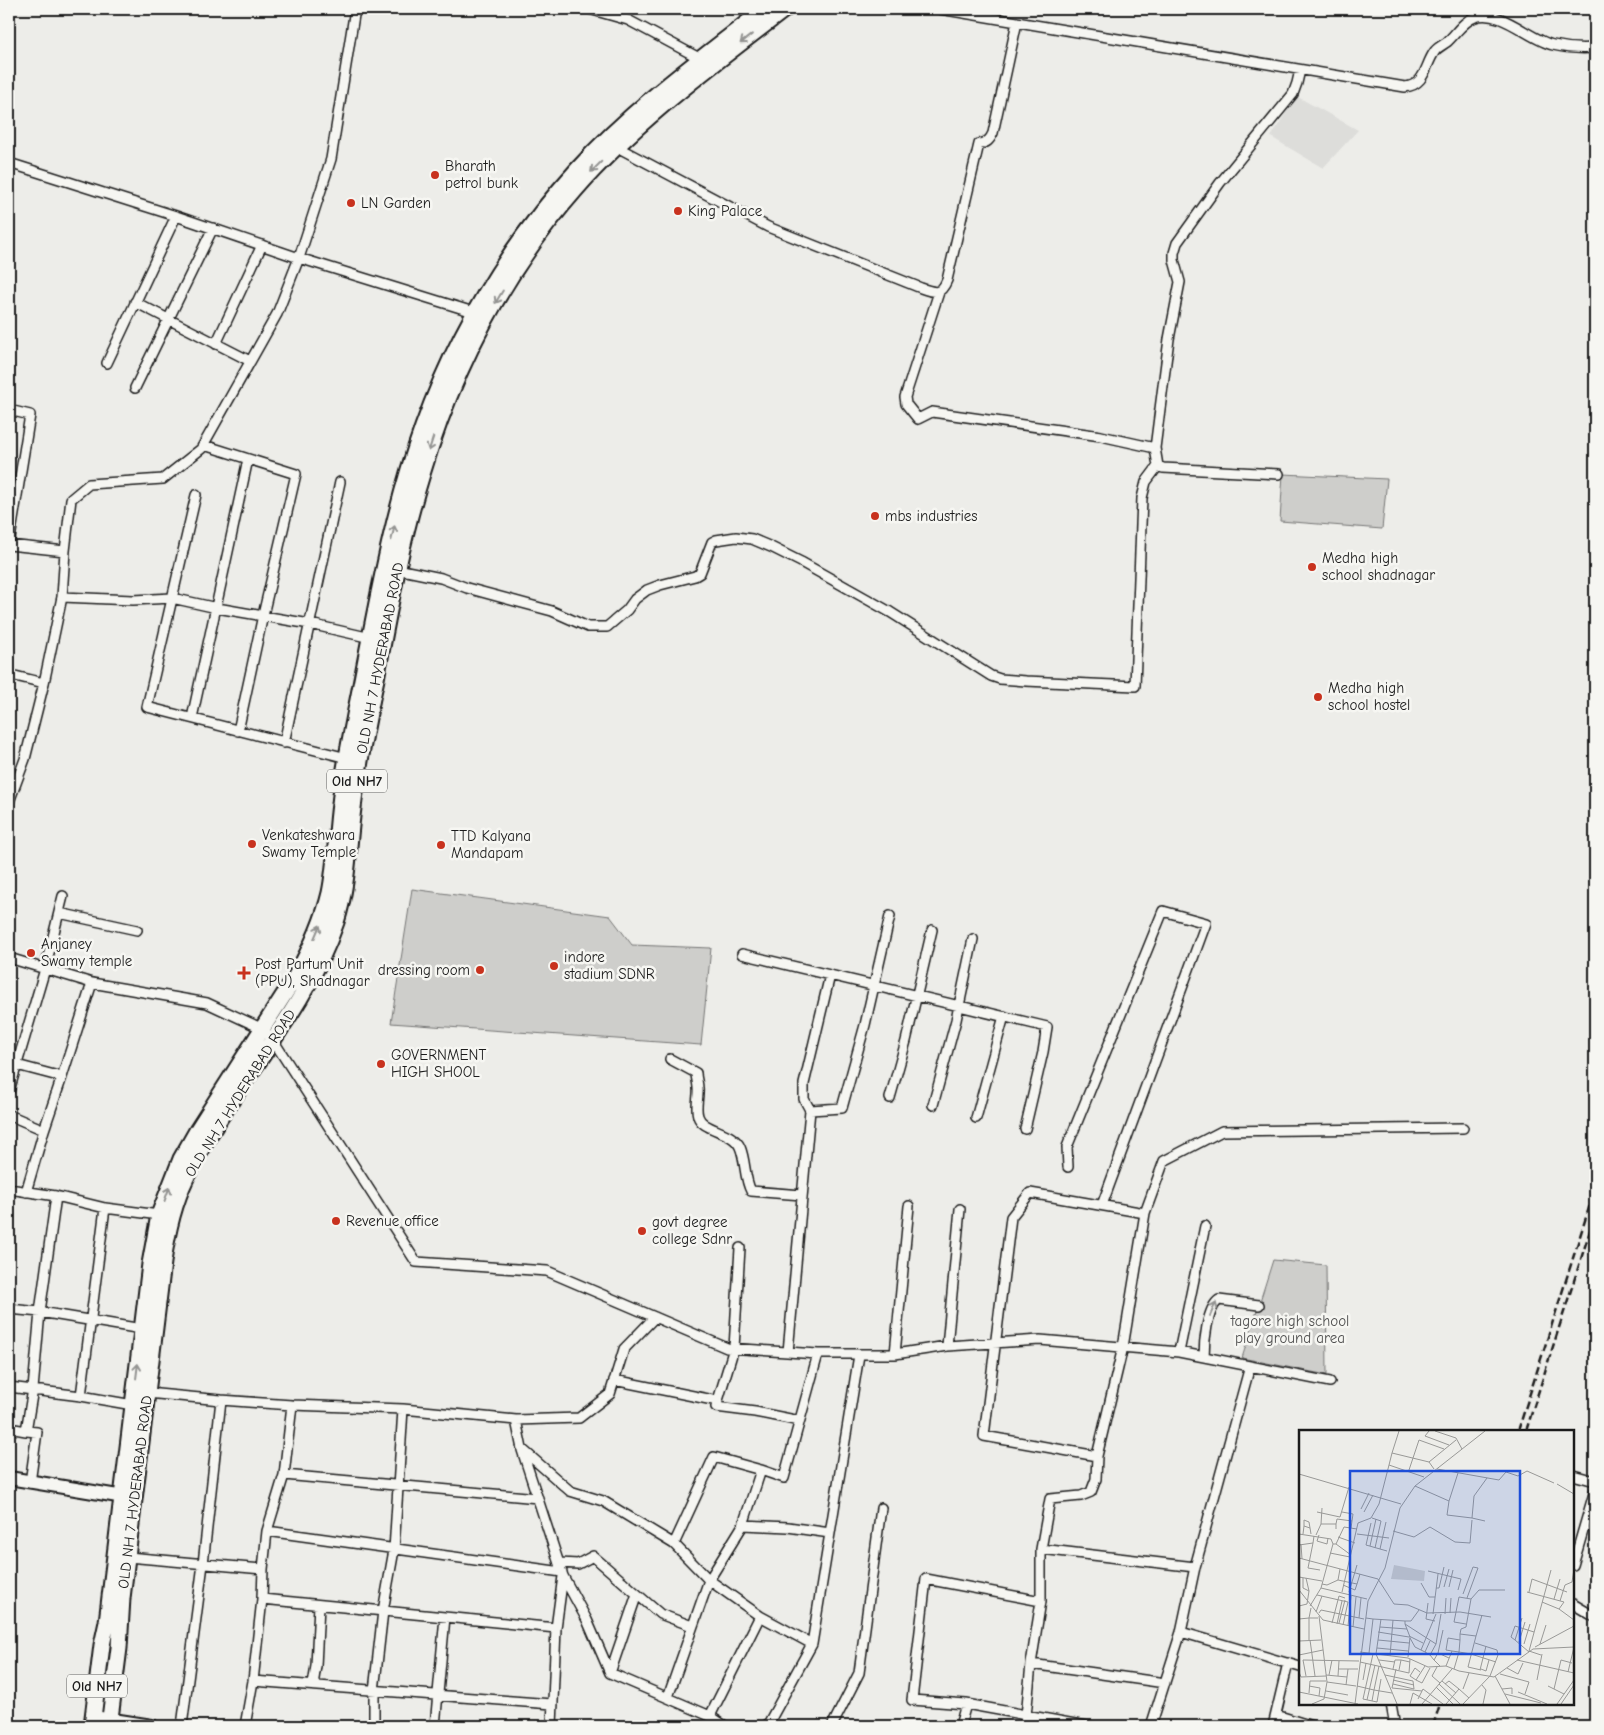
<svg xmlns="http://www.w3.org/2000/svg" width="1604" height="1735" font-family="'Comic Neue',sans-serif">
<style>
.built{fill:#ddddda}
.green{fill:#cececb;stroke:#757574}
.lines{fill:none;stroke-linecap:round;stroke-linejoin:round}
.minor-casing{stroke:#1c1c1c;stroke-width:12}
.secondary-casing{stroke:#1c1c1c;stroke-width:16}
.primary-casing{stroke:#1c1c1c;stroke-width:19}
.minor{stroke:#f6f6f2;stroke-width:9}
.secondary{stroke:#f6f6f2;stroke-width:12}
.primary{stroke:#f6f6f2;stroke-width:15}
.rail{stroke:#1c1c1c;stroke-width:2.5;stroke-dasharray:8 4;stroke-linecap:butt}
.oneway{stroke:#949492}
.poi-dot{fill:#c8321e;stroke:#f6f6f2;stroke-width:2}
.labels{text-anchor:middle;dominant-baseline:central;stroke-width:5;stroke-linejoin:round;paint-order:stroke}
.shield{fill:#f6f6f2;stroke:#5d5d5c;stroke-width:1}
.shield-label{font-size:14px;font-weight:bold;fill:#1c1c1c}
.poi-label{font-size:15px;fill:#1c1c1c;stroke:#f6f6f2;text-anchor:start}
.street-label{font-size:15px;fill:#1c1c1c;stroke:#f6f6f2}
.park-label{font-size:15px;fill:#515151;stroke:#f6f6f2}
.inset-road{fill:none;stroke:#999997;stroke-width:1}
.view{fill:#1d4ed8;fill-opacity:0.15;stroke:#1d4ed8;stroke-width:2.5}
.inset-edge{fill:none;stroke:#1c1c1c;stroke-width:2.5}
</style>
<rect width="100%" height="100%" fill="#edede9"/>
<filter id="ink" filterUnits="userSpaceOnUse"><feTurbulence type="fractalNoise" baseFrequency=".02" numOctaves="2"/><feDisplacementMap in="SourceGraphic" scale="10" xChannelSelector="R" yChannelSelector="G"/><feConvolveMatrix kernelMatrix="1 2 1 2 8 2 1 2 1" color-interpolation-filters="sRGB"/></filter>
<g filter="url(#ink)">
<path class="built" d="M1296,96L1358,130L1323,168L1271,137Z"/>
<path class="green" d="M1283,474L1387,479L1382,529L1280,521Z
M412,889L610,916L632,945L711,948L701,1045L391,1023Z
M1273,1260L1326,1265L1327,1375L1242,1358Z"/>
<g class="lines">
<g class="minor-casing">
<path id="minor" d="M589,9L628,20L701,59
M940,9L1405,87C1426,85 1425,64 1435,51C1438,47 1443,45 1447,42C1456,34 1463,21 1475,17C1500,8 1530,40 1553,45C1566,48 1582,49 1595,48
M617,147L768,227L921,288C935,293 941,295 947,280L979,144C987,143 990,140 993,133L1017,22
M9,163L176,216L299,258L480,314
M939,292L905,397L906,404L918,419L932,412L1101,436L1155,448
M135,302L250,361
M216,344L262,245
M107,363L176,216
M135,388L213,228
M9,410L30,415L9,545L65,551
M204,445L296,474L263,615L238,731
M1279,474L1163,468L1158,466L1155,448L1169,339L1180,282L1174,260V253L1177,243L1220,183L1293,94L1297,83L1300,70
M196,495L147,707L347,758
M397,569L441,578L467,588L552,611L588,627H607L627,610L635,599L647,590L660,585L695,576L700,573L712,542L716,540L736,537L752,539L771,547L801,562L890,612L991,676L1000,679L1026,681L1135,686L1142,498L1146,482L1158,466
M62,597L133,600L172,598L217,608L310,624L371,638
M9,672L11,675L44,683
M192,718L248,459
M284,743L340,482
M9,802L25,759L44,683L62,597L65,551L71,499L89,484L163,479L201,449L277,314L299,258L331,159L355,9
M59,913L137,930
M742,954L1047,1027L1043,1052L1025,1129
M9,958L92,983L207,1003L263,1029L273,1040L416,1262L547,1271L727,1348L818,1354H895L947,1346L1040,1340L1179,1352L1330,1382
M670,1059L696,1073C696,1078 698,1083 698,1088C699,1097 695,1107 698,1116C702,1131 732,1130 740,1147C746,1161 744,1178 751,1191L802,1195
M9,1063L62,1077L92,983
M9,1091L45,969L63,896
M890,1098L906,1041L932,930
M933,1105L956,1020L973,939
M810,1110L842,1108L865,1025L890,916
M9,1115L44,1130L62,1077
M976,1118L1004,1016
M1068,1167L1067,1147L1163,911L1206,923L1102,1205
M9,1189L56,1196L105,1208L159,1215
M26,1192L44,1130
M740,1248L734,1348L716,1407L755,1412L800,1421
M9,1309L40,1312L142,1329
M655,1317L624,1349L610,1394L579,1418L516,1420L522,1449L570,1491L603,1501L674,1544L709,1580L760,1616L812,1644
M947,1346L960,1209
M788,1352L810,1110L804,1099V1084L830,975
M1179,1352L1205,1226
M895,1354L909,1206
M1204,1357C1204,1342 1207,1308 1219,1300L1259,1305
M614,1380L718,1401
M9,1387L81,1396L133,1405
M147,1393L221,1400L203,1564L182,1726
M81,1396L105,1208
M221,1400L292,1405L403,1409L516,1420
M9,1428L26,1431
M522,1450L563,1576L556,1628L552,1726
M1097,1456L984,1436L1011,1217L1030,1193L1145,1213L1164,1161L1222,1131L1463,1128
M284,1475L538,1498
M1573,1475L1595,1481
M30,1483L37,1432L26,1431L33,1389L40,1312L56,1196
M743,1525L788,1527L830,1533
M267,1531L562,1572
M674,1544L714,1457L761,1470
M1041,1549L1050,1499L1081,1496L1091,1492L1096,1479L1097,1456L1123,1347L1145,1213
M128,1557L263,1569
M559,1563L578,1564L593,1556L660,1614L692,1626
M1573,1565L1595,1490
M1195,1567L1250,1366
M563,1576L587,1620L610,1673L710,1716
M262,1599L556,1628
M1041,1601V1549L1195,1567L1181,1632L1151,1726
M1573,1604L1595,1617
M1181,1632L1300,1667
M1031,1664L1165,1683
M610,1673L637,1594
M253,1681L552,1704
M313,1685L316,1666L319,1605
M668,1697L709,1580L743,1525L761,1470L784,1478L818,1354
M1391,1704L1395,1726
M1276,1715L1312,1726
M245,1726L253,1681L262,1599L263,1569L267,1531L284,1475L292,1405
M374,1726V1691L383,1611L394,1550L403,1409
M435,1726L445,1617
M725,1726L710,1716L760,1616
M767,1726L812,1644L859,1355
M832,1726L859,1673L881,1508
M960,1726L966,1704
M1023,1726L1026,1716L1031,1664L1041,1601L926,1579L912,1700L966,1704L1086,1726
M1273,1726L1288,1663"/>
</g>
<g class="secondary-casing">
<path id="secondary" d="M9,1478L130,1498
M100,1718L152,1726"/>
</g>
<g class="primary-casing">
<path id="primary" d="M92,1726L102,1645L107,1622L150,1264L159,1215L181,1159L198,1129L296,976C310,950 323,923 330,893C336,864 336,834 340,804C343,773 350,742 356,710C375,616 390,518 423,427C457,332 510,244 578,169C633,108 701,59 765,9
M109,1726L119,1648L122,1598L163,1262C167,1233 173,1205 186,1178C228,1089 304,1017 336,922C348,885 348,846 353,808C358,764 367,722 376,679C389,610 401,541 422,474C453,370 504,271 576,189C634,122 715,63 785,9"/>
</g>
<use href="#minor" class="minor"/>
<use href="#secondary" class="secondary"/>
<use href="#primary" class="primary"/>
<path class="rail" d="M1518,1431L1595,1189
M1526,1431L1595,1215
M1433,1726L1440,1704"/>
</g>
<defs><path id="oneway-shaft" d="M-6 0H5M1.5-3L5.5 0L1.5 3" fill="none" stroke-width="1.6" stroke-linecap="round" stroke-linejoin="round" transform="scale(1.25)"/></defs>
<g class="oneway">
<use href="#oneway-shaft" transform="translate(746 39) rotate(142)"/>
<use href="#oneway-shaft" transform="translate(596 167) rotate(135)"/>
<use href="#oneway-shaft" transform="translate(499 297) rotate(121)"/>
<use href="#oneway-shaft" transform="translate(431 444) rotate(108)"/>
<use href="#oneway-shaft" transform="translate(393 533) rotate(-77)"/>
<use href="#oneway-shaft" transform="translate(317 932) rotate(-67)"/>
<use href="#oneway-shaft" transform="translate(167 1194) rotate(-70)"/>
<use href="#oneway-shaft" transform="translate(1213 1309) rotate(-67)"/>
<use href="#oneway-shaft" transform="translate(137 1371) rotate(-83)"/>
</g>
</g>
<g class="poi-dot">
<circle cx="435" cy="175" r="5"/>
<circle cx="351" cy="203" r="5"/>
<circle cx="678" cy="211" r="5"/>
<circle cx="875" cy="516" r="5"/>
<circle cx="1312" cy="567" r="5"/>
<circle cx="1318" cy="697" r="5"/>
<circle cx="252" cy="844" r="5"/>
<circle cx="441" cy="845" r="5"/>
<circle cx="31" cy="953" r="5"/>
<circle cx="554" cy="966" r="5"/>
<circle cx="480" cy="970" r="5"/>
<path d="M241.5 965.5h5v5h5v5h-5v5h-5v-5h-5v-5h5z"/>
<circle cx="381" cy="1064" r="5"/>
<circle cx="336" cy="1221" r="5"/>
<circle cx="642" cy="1231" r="5"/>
</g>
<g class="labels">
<g class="shield">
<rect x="327" y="769.5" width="60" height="23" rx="4"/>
<rect x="67" y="1674.5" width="60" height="23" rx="4"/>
</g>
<g class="shield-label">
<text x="357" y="781">Old NH7</text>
<text x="97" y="1686">Old NH7</text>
</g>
<g class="poi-label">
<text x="445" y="166">Bharath<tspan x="445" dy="17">petrol bunk</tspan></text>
<text x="361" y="203">LN Garden</text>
<text x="688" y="211">King Palace</text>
<text x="885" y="516">mbs industries</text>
<text x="1322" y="558">Medha high<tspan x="1322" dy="17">school shadnagar</tspan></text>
<text x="1328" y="688">Medha high<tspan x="1328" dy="17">school hostel</tspan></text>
<text x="262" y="835">Venkateshwara<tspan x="262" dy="17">Swamy Temple</tspan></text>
<text x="451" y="836">TTD Kalyana<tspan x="451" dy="17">Mandapam</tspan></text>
<text x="41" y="944">Anjaney<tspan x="41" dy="17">Swamy temple</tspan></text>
<text x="564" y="957">indore<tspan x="564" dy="17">stadium SDNR</tspan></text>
<text x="255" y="964">Post Partum Unit<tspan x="255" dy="17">(PPU), Shadnagar</tspan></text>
<text x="470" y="970" text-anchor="end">dressing room</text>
<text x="391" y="1055">GOVERNMENT<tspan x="391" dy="17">HIGH SHOOL</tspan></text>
<text x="346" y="1221">Revenue office</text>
<text x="652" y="1222">govt degree<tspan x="652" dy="17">college Sdnr</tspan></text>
</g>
<g class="street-label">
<text transform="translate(380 658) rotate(-79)">OLD NH 7 HYDERABAD ROAD</text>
<text transform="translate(240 1093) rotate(-58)">OLD NH 7 HYDERABAD ROAD</text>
<text transform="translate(135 1492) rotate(-83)">OLD NH 7 HYDERABAD ROAD</text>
</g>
<g class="park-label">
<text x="1290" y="1321">tagore high school<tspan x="1290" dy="17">play ground area</tspan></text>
</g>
</g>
<g transform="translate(1299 1430)">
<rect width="275" height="275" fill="#edede9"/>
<path d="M95,135L126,141L125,151L92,149Z" fill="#cececb"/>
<path class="inset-road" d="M130,1L126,6L150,15M136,1L157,8L163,19M93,23L100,1M130,32L157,10M90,35L93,23L130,32L135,39M138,39L200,50L207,42L219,46L228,41L255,53M110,40L120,10L145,19M0,44L102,74M258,54L275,64M116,56L150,71L159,43M150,71L148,85L173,88M62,79L70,63M18,82L41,87L50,57M43,82L54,84L52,98M65,82L74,65M73,88L82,91L76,118M186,91L173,88L175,66L188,48M72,93L67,115L88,121M22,94L23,78M37,94L38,89L53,91M5,96V90L10,92L11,98M94,101L115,107L131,97L156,112L171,113L173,90M0,104L32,109L34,114M4,104L5,96L11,98L12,104M58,104L90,108M17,105L22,94H37V99M20,105L18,111L28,114L29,108M39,107L56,113M14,113L9,138L21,140M2,114L3,129M37,114L52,125M0,115L14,113L15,106M71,116L77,89M81,119L87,92M31,123L51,127M0,128L79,149L95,174L109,175L128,183L161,182L192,187M41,139L39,150L58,154L61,144M129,141L162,149L159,160M0,147L23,151M4,148V158L10,161L7,148M122,153L130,167H136M23,154L28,155L39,150M44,155L56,160L58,154M145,157L150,139M150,157L154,140M22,158L34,114H37L45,97L58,99M137,158H140L145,137M0,160L24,190L65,199M43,162L59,93L72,88L80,74L90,35L125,47M50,162L58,135M228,162L265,172L260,179L243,172M230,162L233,149L268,162M164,164L174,137L179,138M18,165L49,172M168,168L179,138M255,169L261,149M261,171L266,155L273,152L275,139M129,173L127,189L136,191M0,176L8,174L10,161M11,176L22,158L68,169M12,178L10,188H19M260,179L275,190M120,180L112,191H106V194L137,214M17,182L23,166M20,183L22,180L65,189M151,183L152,168M134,184L139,144M146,184L147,168M60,188L62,168M67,188L74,189L70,223M223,188L216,210L230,222M0,189L10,188V210M74,189L106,191M82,189L77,224L98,274M33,193L40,166L46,168M40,193L46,170M38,194L43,171M106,194L111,207L109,227M167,194L155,192L160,167L172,169L180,160H206M44,195L49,172M49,196L52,166M54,197L57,167M81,197L108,199M79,202L110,207M161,204L162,199L167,197L172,169M110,206L124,213M177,206L183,185M111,208L116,217L126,222M11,210L16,246M79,210L110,213M161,210V204L177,206L169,237L182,240M216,210L212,207L216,196L235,202M0,211L22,210M220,212L226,192M225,214L231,194M241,214L247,195M236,217L275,196M78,218L109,221M122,220L137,184M61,222L109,228L129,237L147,236L160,241L195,247L234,219L275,217M139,223L144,200M74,224L64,269L78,272L82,249M0,225L24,220M131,225L126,222L131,211M242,225L230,221L252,140M91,226L94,190M80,230L96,232M135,230L131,225L137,214L142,184M218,230L275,243M61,232L110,243L111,229M141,236L135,230L139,223L150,228M147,236L153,221M138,237L133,246L141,253M208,238L219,244L224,233M40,239H59M94,239L96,230H102M97,239L93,258L123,261M155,239L160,222L161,210L149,208L147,220L153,221L160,222L172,224L197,232M182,239L187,241L190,230M100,240L102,230L111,232M181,240L187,216M0,242L2,247L27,246M121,242L116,238L111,246L117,250L126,236M269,242L275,217M201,244L230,252L226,264M27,245L48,247M30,245L33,230M86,245L114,251L115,259L94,254M7,246L4,230L60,231M39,246L40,231M196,246L211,274M64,250L67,233M94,250L115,255M117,250L123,253L131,238M238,250L243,224M143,251L157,263M28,252L57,256M140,254L161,274M146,254L150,251L160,259M47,255L49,239M183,255L187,260L184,274M10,256L21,258L20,266M58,256L75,260L80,236M249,256L265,264M137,257L154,274M164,259L170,243M203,259L213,258V264M255,259L262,230L273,233M27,261L49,265M0,262L59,274M219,262L248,274M10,263L11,251H27M206,264L242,273M119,269L124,259L144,274M68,270L76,235M73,271L75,260L93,263M13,274L25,269L28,252L20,186M56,274L69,171L86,138L101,78L116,56L186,1M111,274L114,263L133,274M123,274L153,239M147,274L160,259L170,268M164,274L191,246L199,225L198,220L176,213M258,274L275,250M262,274L275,255"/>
<path class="view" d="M51,41H221V224H51Z"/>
<rect width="275" height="275" class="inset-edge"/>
</g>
<rect width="1604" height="1735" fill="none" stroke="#f6f6f2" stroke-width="30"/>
<rect x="15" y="15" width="1574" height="1705" fill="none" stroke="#1c1c1c" stroke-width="2" filter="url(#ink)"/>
</svg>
